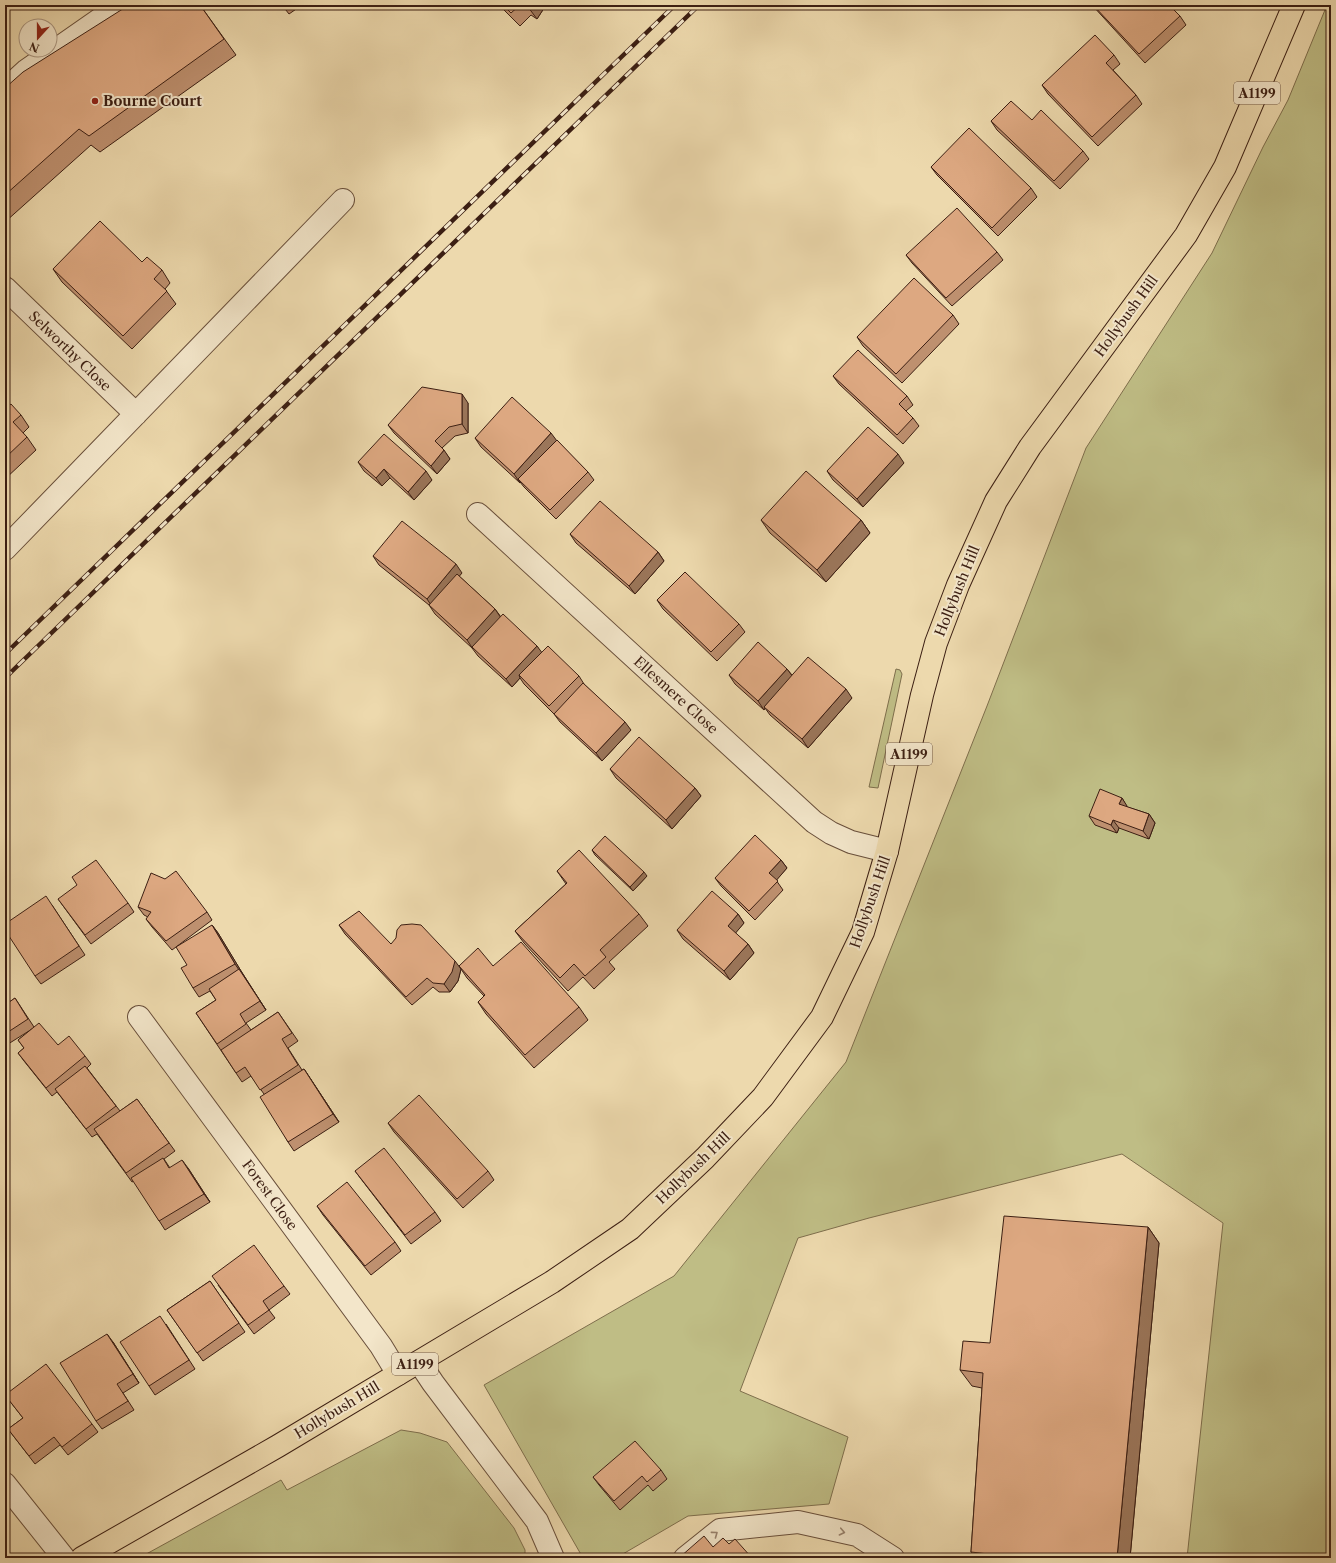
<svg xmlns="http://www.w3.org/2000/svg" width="1336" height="1563" font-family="'Libre Caslon Text',serif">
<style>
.green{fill:#bfbd85;stroke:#7e6e4c}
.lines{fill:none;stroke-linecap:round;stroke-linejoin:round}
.minor-casing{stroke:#684e3a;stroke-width:24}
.major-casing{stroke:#3c1f13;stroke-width:24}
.minor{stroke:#f3e6ca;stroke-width:22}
.major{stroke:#edd9ad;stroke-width:22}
.rail-casing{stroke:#3c1f13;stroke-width:4.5}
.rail{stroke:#f3e6ca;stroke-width:3;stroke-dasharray:9;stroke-linecap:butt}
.wall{fill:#be906f;stroke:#3c1f13}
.shaded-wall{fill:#9b765a;stroke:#3c1f13}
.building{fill:#dda881;stroke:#3c1f13}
.oneway{stroke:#98826e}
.poi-dot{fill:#8f2418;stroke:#f3e6ca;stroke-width:1.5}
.labels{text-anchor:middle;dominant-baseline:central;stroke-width:4;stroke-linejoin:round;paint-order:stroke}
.shield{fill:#f3e6ca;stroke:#735b4a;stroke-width:1}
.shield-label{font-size:13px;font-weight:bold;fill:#3c1f13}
.poi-label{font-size:14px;font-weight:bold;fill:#3c1f13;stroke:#f3e6ca;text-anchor:start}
.street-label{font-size:14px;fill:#3c1f13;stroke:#f3e6ca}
</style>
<rect width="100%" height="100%" fill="#edd9ad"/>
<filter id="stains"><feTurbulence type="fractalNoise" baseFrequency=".005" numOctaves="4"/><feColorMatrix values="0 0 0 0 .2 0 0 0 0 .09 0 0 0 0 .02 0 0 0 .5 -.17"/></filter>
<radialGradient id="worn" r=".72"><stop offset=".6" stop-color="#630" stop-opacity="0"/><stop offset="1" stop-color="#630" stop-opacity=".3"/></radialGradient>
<path class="green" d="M1327,5H1331V1558H1187L1223,1223L1122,1154L869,1218L798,1238L740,1391L848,1437L829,1504L688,1516L616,1558H583L484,1385L674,1276L846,1062L987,706L1086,448L1212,253L1263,147L1288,100Z
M896,669L900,670L902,674L878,788L869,787Z
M401,1430L420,1433L447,1442L514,1528L525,1550V1558H139L281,1480L287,1490Z"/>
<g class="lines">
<g class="minor-casing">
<path id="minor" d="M5,90L27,70L116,8
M5,288L136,414
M478,514L814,822L831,833L851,842L887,851
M5,549L343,200
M139,1017L381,1346L398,1374
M419,1362L433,1383L537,1521L553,1558
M5,1484L64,1558
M685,1558L720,1530L798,1522L857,1535L893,1558"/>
</g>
<g class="major-casing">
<path id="major" d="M82,1558L278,1446L552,1282L630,1229L705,1158L763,1097L822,1017L863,932L887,851L922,695L936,643L958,585L996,501L1030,447L1186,235L1225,167L1294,5"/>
</g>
<use href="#minor" class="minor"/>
<use href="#major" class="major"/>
<g class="rail-casing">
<path id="rail" d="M5,654L675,5
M5,678L699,5"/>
</g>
<use href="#rail" class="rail"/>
</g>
<path class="wall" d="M200,5L236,55L100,152L91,145L5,222V88Z
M282,5H302L289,14Z
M499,5H546L537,19L531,15L520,26Z
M1092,5H1169L1180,16L1186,25L1145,63Z
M1114,55L1120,64L1113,70L1136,95L1142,104L1098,146L1048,94L1042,85Z
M1032,120L1083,151L1089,159L1060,189L997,130L991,121Z
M931,167L1031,188L1037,197L998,236L937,175Z
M997,252L1003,260L952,306L912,263L906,255Z
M142,262L162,270L170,283L165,289L176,304L132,349L62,282L53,269Z
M953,315L959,324L902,383L863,346L857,337Z
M833,376L907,396L913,405L906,411L913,418L919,426L903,444L839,384Z
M468,403V433L455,436L442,448L450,459L437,474L394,433L388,425Z
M5,409L21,415L29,427L23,433L27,437L36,450L5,479Z
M475,438L556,440L588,472L594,480L556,519L524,487L520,482V483L481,447Z
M358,462L432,480L414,500L390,478L382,486L364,471Z
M904,463L863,507L833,480L827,471Z
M761,520H861L870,533L826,582L770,533Z
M570,534L658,552L664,561L635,594L576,543Z
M373,556L462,573L459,576L495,609L501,617L537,646L541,653L579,676L584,684L631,730L602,761L560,722L554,714L524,684L520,678L512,687L478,656L472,648L435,614L429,605L379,565Z
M657,600L739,624L745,632L717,661L663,609Z
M787,669L792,675L852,698L808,748L770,715L765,708L764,710L735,684L729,675Z
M610,769L695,788L701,796L672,829L616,778Z
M1122,798L1127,807L1149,814L1155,823L1149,839L1119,828L1117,833L1095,825L1089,816Z
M592,850L647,876L633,891L595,855Z
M781,860L787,868L776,880L783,890L755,920L721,886L715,878Z
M557,871L639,914L648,926L609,962L615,969L594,989L583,977L568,991L524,943L515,931L566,884Z
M58,899L128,903L134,912L91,944Z
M52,905L85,955L41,984L35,976Z
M138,907L207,912L212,920L172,950L152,927L146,919L148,917L144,915Z
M738,914L744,923L735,933L748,944L754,953L730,980L683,939L677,930Z
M212,925L218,933L241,971L266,1010L246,1023L251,1030L278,1012L298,1041L288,1048L302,1070L304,1069L310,1078L339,1122L294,1151L288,1142L264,1094L251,1076L242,1082L196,1013L216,1000L210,991L199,997L193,988L187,965Z
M339,925L461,969L458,981L450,992H439L433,987L412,1005L345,934Z
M459,966H493L579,1007L588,1020L534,1068L486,1014L478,1002L484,996L467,978Z
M15,998L34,1027L58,1045L85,1056L91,1064L87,1068L120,1111L137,1099L175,1151L164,1159L170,1168H188L210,1202L165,1230L134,1181L132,1182L97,1134L92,1137L57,1092L52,1096L24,1061L18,1053L24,1048L18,1040L32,1029L5,1046V1005Z
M388,1123L488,1171L494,1180L463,1208L394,1132Z
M355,1171L435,1212L441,1221L411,1244L361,1179Z
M317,1206L395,1242L401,1251L371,1275L323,1215Z
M1148,1227L1159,1243L1130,1558H975L971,1552L982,1388L972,1386L960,1370Z
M210,1281L245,1332L203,1361L167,1310Z
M218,1285L284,1286L290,1294L269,1310L275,1318L254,1334Z
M166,1324L195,1369L155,1395L149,1386Z
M113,1342L139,1383L123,1393L134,1410L102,1429L96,1421Z
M5,1395L92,1424L98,1432L68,1455L60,1445L35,1464L8,1429L23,1418Z
M661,1470L667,1479L653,1491L648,1485L620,1510L599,1485L593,1477Z"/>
<path class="shaded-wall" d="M529,5H546L537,19L528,7Z
M462,394L468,403V433L462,424Z
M551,433L557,441L518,479L520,482V483L514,474Z
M444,450L450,459L437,474L431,466Z
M898,454L904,463L863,507L857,499Z
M384,469L390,478L382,486L376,478Z
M426,471L432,480L414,500L408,492Z
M861,520L870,533L826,582L817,570Z
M658,552L664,561L635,594L629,586Z
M456,564L462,573L433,608L427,599Z
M495,609L501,618L473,649L467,640Z
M537,646L543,654L519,675L520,678L512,687L506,679Z
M787,669L793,677L764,707L765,708L764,710L758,701Z
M846,689L852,698L808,748L802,739Z
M625,722L631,730L602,761L596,753Z
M695,788L701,796L672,829L666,820Z
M1122,798L1127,806L1125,812L1119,804Z
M1149,814L1155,823L1149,839L1143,831Z
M1113,820L1119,828L1117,833L1111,825Z
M781,860L787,868L775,882L769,873Z
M644,872L647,876L633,891L630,887Z
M738,914L744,923L734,935L728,926Z
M212,925L218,933L241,971L266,1010L235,964Z
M748,944L754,953L730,980L724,971Z
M455,961L461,969L458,981L450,992L444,984Z
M304,1069L310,1078L339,1122L333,1114Z
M182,1160L188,1168L210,1202L204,1194Z
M1148,1227L1159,1243L1130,1558H1117Z
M107,1334L113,1342L139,1383L133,1374Z"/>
<path class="building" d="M129,5H200L224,39L89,136L79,129L5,195V88L23,72Z
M503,5H520L511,13Z
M1093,5H1169L1180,16L1139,54Z
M1095,35L1114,55L1106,63L1136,95L1092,137L1042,85Z
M1011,101L1032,120L1041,110L1083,151L1054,181L991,121Z
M969,128L1031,188L992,228L931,167Z
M957,208L997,252L946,298L906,255Z
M100,221L142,262L147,257L162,270L154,279L167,291L123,336L53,269Z
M914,278L953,315L896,374L857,337Z
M858,350L907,396L899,404L913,418L897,435L833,376Z
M422,387L462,394V424L449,427L435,441L444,450L431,466L388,425Z
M512,397L551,433L514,474L475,438Z
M11,404L21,415L13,422L27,437L5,458V409Z
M868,427L898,454L857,499L827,471Z
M384,434L426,471L408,492L384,469L376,478L358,462Z
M557,440L588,472L550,510L518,479Z
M806,471L861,520L817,570L761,520Z
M600,501L658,552L629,586L570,534Z
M402,521L456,564L427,599L373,556Z
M685,572L739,624L711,652L657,600Z
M457,574L495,609L467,640L429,605Z
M503,614L537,646L506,679L472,647Z
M758,642L787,669L758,701L729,675Z
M548,646L579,676L549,706L519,675Z
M808,657L846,689L802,739L764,707Z
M583,683L625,722L596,753L554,714Z
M639,737L695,788L666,820L610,769Z
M1100,789L1122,798L1119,804L1149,814L1143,831L1113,820L1111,825L1089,816Z
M755,835L781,860L769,873L778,881L749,911L715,878Z
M605,836L644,872L630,887L592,850Z
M579,850L639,914L600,950L606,957L585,976L574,964L560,978L515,931L567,883L557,871Z
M96,860L128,903L85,935L58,899L77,885L72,877Z
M176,871L207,912L166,941L146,919L151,912L138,907L151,873L165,879Z
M712,891L738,914L728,926L748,944L724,971L677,930Z
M46,896L79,946L35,976L5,930V924Z
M359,911L391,944L396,938L397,930L401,925L412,924L421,925L455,961L452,972L444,984L433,983L427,978L406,997L339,925Z
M212,925L235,964L193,988L181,968L187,965L176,947Z
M521,942L579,1007L525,1055L478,1002L485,995L459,966L478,948L493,966Z
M239,969L260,1001L240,1014L246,1024L217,1044L196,1013L216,1000L209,989Z
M15,998L28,1019L5,1034V1005Z
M278,1012L292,1033L282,1039L298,1065L260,1090L245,1067L236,1073L221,1050Z
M39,1023L58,1045L69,1036L85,1056L46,1088L18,1053L24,1048L18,1040Z
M85,1066L116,1106L86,1129L55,1089Z
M304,1069L333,1114L288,1142L260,1097Z
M419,1095L488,1171L457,1199L388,1123Z
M137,1099L169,1143L126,1173L94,1129Z
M384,1148L435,1212L405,1235L355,1171Z
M163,1158L169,1168L182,1160L204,1194L159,1221L131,1178Z
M347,1182L395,1242L365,1266L317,1206Z
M1004,1216L1148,1227L1117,1558H1023L971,1552L983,1373L960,1370L963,1341L990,1343Z
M254,1245L284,1286L263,1301L269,1310L248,1325L212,1276Z
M210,1281L239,1323L197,1353L167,1310Z
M160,1316L189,1360L149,1386L120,1342Z
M107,1334L133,1374L117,1384L128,1401L96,1421L60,1363Z
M46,1364L92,1424L62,1447L54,1437L29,1456L8,1429L23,1418L5,1395Z
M635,1441L661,1470L647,1482L642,1476L614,1501L593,1477Z
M704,1536L713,1547L723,1538L729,1544L735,1539L752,1558H681L680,1557Z"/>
<defs><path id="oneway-chevron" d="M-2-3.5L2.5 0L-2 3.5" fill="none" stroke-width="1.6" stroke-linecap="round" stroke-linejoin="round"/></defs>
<g class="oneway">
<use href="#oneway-chevron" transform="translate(842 1532) rotate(12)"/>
<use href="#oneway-chevron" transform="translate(715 1534) rotate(-36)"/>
</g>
<circle class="poi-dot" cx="95" cy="101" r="4"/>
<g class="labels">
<g class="shield">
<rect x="1234" y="82" width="46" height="22" rx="3"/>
<rect x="886" y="743" width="46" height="22" rx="3"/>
<rect x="392" y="1353" width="46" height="22" rx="3"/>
</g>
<g class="shield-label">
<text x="1257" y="93">A1199</text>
<text x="909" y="754">A1199</text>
<text x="415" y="1364">A1199</text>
</g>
<g class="poi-label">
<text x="103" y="101">Bourne Court</text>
</g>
<g class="street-label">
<text transform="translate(1126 316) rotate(-54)">Hollybush Hill</text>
<text transform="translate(70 351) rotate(44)">Selworthy Close</text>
<text transform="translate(957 591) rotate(-68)">Hollybush Hill</text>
<text transform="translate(676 695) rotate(42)">Ellesmere Close</text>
<text transform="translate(870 902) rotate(-71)">Hollybush Hill</text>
<text transform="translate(693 1168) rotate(-44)">Hollybush Hill</text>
<text transform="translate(270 1195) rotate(54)">Forest Close</text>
<text transform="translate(337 1410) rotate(-31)">Hollybush Hill</text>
</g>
</g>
<rect width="1336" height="1563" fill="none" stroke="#edd9ad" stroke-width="20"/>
<rect x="6" y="6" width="1324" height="1551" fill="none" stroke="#3c1f13" stroke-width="2"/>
<rect x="10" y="10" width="1316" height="1543" fill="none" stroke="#3c1f13"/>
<g transform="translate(38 38) rotate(201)"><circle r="19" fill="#f3e6ca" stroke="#aa9681"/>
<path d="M0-3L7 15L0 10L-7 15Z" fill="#8f2418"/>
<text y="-6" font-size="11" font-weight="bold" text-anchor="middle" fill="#3c1f13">N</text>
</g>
<rect width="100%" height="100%" filter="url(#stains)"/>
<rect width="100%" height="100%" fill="url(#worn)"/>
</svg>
